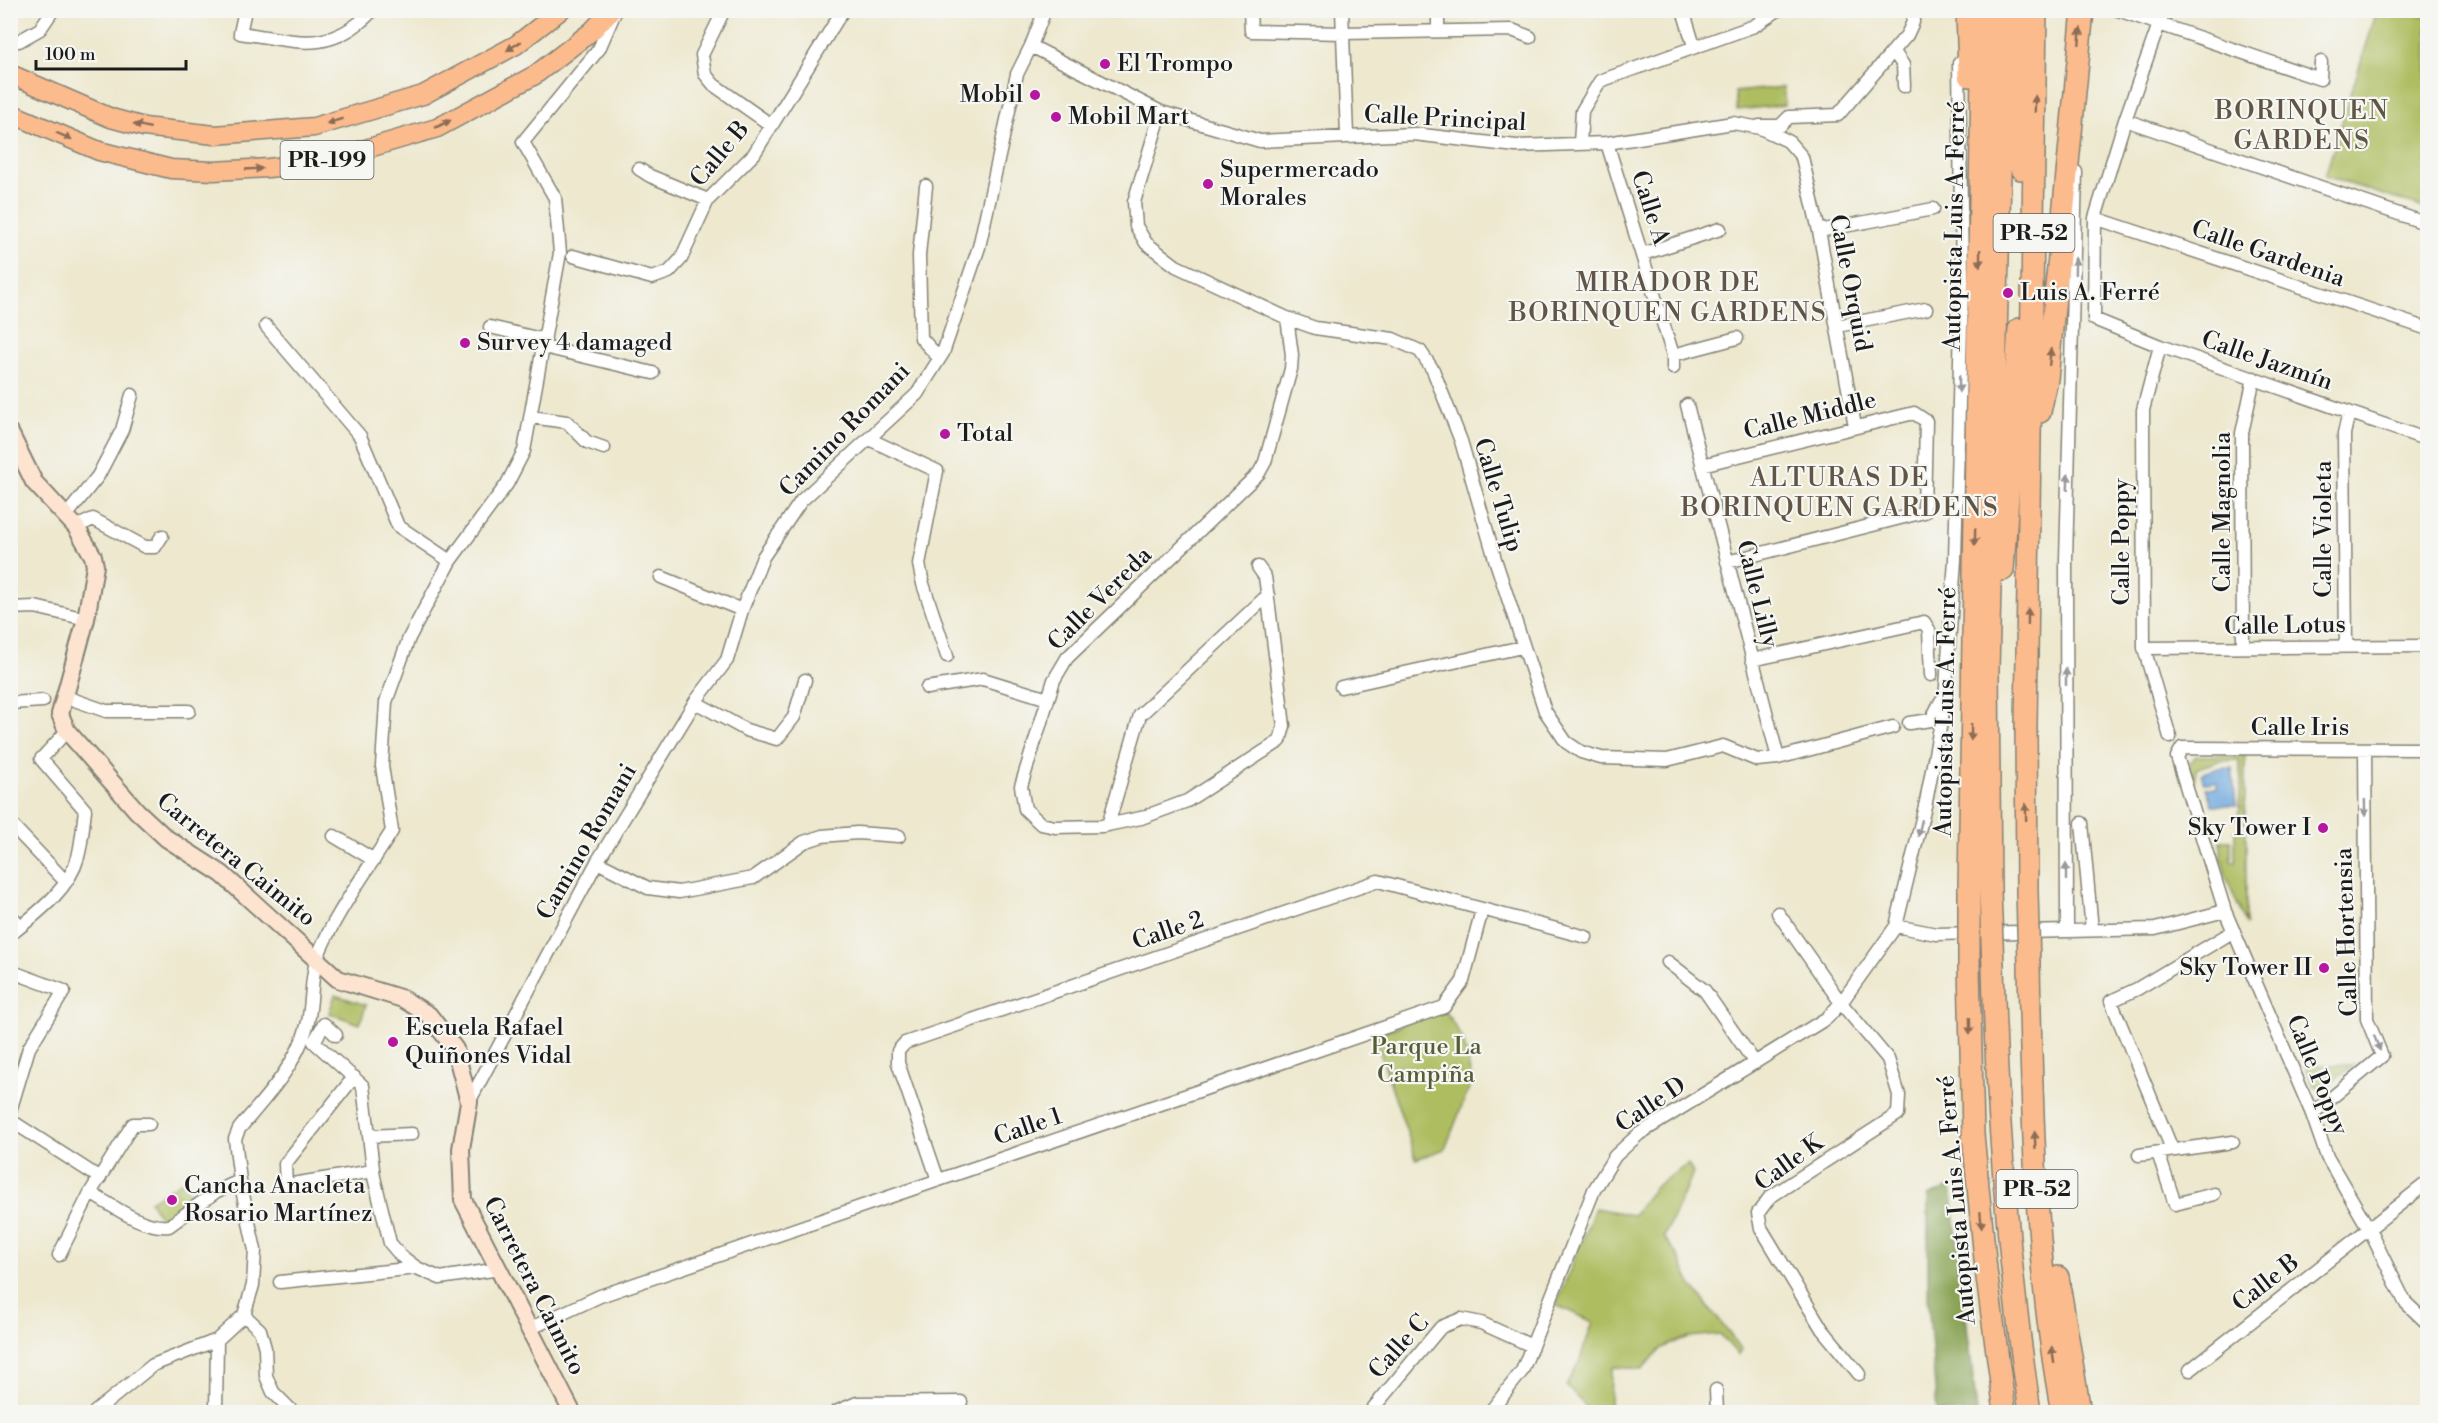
<svg xmlns="http://www.w3.org/2000/svg" width="2438" height="1423" font-family="'Libre Bodoni',serif">
<style>
.green{fill:#adbd60;stroke:#646c3e;stroke-width:1.5}
.forest{fill:#8aa456;stroke:#536039;stroke-width:1.5}
.water{fill:#6fa8de;stroke:#46627d;stroke-width:1.5}
.lines{fill:none;stroke-linecap:round;stroke-linejoin:round}
.street-casing{stroke:#848275;stroke-width:15}
.secondary-casing{stroke:#848275;stroke-width:20}
.primary-casing{stroke:#848275;stroke-width:21}
.highway-casing{stroke:#848275;stroke-width:24}
.street{stroke:#fff;stroke-width:12}
.secondary{stroke:#fde4d1;stroke-width:16}
.primary{stroke:#fbbb8d;stroke-width:18}
.highway{stroke:#fbbb8d;stroke-width:21}
.highway-bridge-casing{stroke:#848275;stroke-width:24;stroke-linecap:butt}
.highway-bridge{stroke:#fbbb8d;stroke-width:21}
.oneway{fill:#8c6c54}
.oneway2{fill:#999}
.poi-dot{fill:#b5179e;stroke:#f6f6f2;stroke-width:2}
.labels{text-anchor:middle;dominant-baseline:central;stroke-width:4.5;stroke-linejoin:round;paint-order:stroke}
.shield{fill:#f6f6f2;stroke:#5d5d5c;stroke-width:1.5}
.shield-label{font-size:22px;font-weight:bold;fill:#1c1c1c}
.poi-label{font-size:24px;fill:#1c1c1c;stroke:#f6f6f2;text-anchor:start}
.street-label{font-size:24px;fill:#1c1c1c;stroke:#f6f6f2}
.park-label{font-size:24px;fill:#565c37;stroke:#f6f6f2}
.neighbourhood-label{font-size:26px;letter-spacing:1.5px;fill:#605547;stroke:#f6f6f2}
</style>
<rect width="100%" height="100%" fill="#f6f6f2"/>
<filter id="ink" filterUnits="userSpaceOnUse"><feTurbulence type="fractalNoise" baseFrequency=".0167" numOctaves="2"/><feDisplacementMap in="SourceGraphic" scale="12" xChannelSelector="R" yChannelSelector="G"/><feConvolveMatrix kernelMatrix="1 2 1 2 8 2 1 2 1" color-interpolation-filters="sRGB"/></filter>
<filter id="wash" filterUnits="userSpaceOnUse"><feTurbulence type="fractalNoise" baseFrequency=".008" numOctaves="4" result="noise"/><feDisplacementMap in="SourceGraphic" scale="24" xChannelSelector="R" yChannelSelector="G"/><feGaussianBlur stdDeviation="1.35" result="paint"/><feColorMatrix in="noise" values="0 0 0 0 0 0 0 0 0 0 0 0 0 0 0 0 0 1.4 0 .05"/><feComposite in="paint" operator="in"/></filter>
<g filter="url(#wash)">
<rect width="100%" height="100%" fill="#ede8ce"/>
<path class="green" d="M2377,11H2407L2427,17V209L2325,176Z
M1783,87L1785,105L1737,110L1735,92Z
M2245,755V823L2236,819L2241,807H2239L2241,782L2239,760L2218,761L2196,769L2194,784L2189,764L2196,756Z
M2235,831H2246V925L2225,874L2224,861L2221,860V841H2231V861H2235Z
M335,995L366,1005L360,1024L329,1013Z
M1444,1009L1463,1039L1472,1081L1445,1149L1416,1159L1374,1035Z
M2305,1065H2354L2328,1085L2317,1088L2313,1085Z
M1688,1164L1693,1173L1664,1237L1677,1255L1691,1284L1742,1350L1738,1355L1720,1334L1689,1337L1662,1348L1642,1369L1614,1367L1611,1372L1610,1405L1591,1412L1566,1386L1579,1362L1593,1322L1556,1305L1595,1208L1633,1215L1655,1187Z
M182,1181L194,1199L161,1219L150,1201Z"/>
<path class="forest" d="M1951,1186L1977,1412H1937L1928,1300V1196Z"/>
<path class="water" d="M2232,768L2236,805H2212L2206,788H2217V782L2204,783L2201,774L2216,769Z"/>
</g>
<g filter="url(#ink)">
<g class="lines">
<g class="street-casing">
<path id="street" d="M245,10L240,33C294,40 328,56 371,12
M724,10L702,55L705,74L714,85L771,125
M1250,10L1251,31L1343,33L1512,30L1530,37
M1342,10L1347,135
M1438,10V30
M1683,10L1694,46
M2118,10L2320,79L2321,62
M2164,10L2125,120L2095,218L2094,319L2160,346L2428,440
M10,40L19,41L40,29L53,10
M1031,46L1161,112L1260,141L1414,134L1516,146L1607,143L1733,123L1760,128L1788,141L1802,157L1819,231L1855,426
M1894,52L1903,65L1904,86
M1161,112L1134,202L1136,226L1146,243L1176,266L1287,318L1315,328L1393,339L1420,351L1433,370L1461,441L1495,559L1545,711L1566,742L1581,752L1601,758L1667,760L1723,746L1757,760L1778,758L1893,727
M2125,120L2428,224
M1759,126H1780L1789,117L1838,115L1907,35L1913,22V10
M1580,143L1582,111L1600,81L1754,26L1778,10
M1607,143L1673,355V368
M639,169L650,176L708,200
M926,186L919,255L921,338L939,358
M2095,218L2428,329
M1819,231L1933,209
M1643,254L1720,229
M573,256L652,278L669,272L681,259L708,200L754,154L843,10
M266,326L360,436L398,526L450,561
M1837,326L1926,309
M490,327L545,340
M2160,346L2143,410L2144,648L2170,737
M544,347L653,373
M1673,355L1737,338
M1687,405L1778,758
M531,417L567,422L587,442L604,448
M869,439L937,471L919,564L923,584L947,656
M1702,465L1914,413L1926,421L1924,512L1727,562
M66,516L98,476L122,430L132,395
M76,527L93,519L145,547H155L162,536
M1258,567L1265,577L1267,591L1284,726L1280,741L1187,801L1141,818L1102,826L1055,827L1041,824L1025,809L1021,786L1054,680L1067,658L1259,473L1265,462L1291,369L1292,355L1287,318
M661,577L742,610
M10,608L35,607L86,619
M2346,646L2344,434L2349,412
M2243,647L2242,433L2254,378
M2144,648L2428,646
M1752,660L1924,622L1929,630L1931,675
M1341,687L1522,647
M927,688L983,679L1048,699
M63,696L106,711H189
M695,702L746,730L777,739L794,717L805,680
M10,703L43,701
M1909,723L1931,720L1941,701
M2428,749L2182,748L2177,757L2225,911L2312,1114L2327,1157L2369,1229L2405,1302L2428,1324
M10,823L66,882
M2082,823L2092,930
M1108,825L1140,715L1268,595
M334,836L374,860
M597,862L648,888L679,892L753,878L804,842L822,836L857,833L899,836
M1778,913L1841,1003L1888,1059L1899,1095L1898,1114L1770,1197L1758,1213L1761,1228L1822,1329L1859,1374
M10,915L21,926
M1896,926L1936,934L2155,929L2225,911
M2067,930L2066,560L2076,172
M10,935C36,914 69,890 78,857C82,842 83,825 85,810L41,759L67,731
M1668,962L1705,991L1755,1063
M336,1035L324,1024L314,1042L363,1086L374,1177L390,1243L401,1256L417,1268
M354,1077L285,1164L286,1185L373,1171
M469,1102L597,862L695,702L727,660L742,610L763,557L801,501L917,394L943,353L979,247L1017,74L1031,46L1045,10
M10,1111L29,1048L64,991L18,974
M2312,1114L2382,1056L2367,1019L2365,749
M10,1120L100,1178
M369,1136L412,1134
M2172,1149L2111,1001L2137,989L2234,931
M2158,1153L2175,1204L2214,1194
M2139,1155L2233,1142
M938,1180L898,1063V1051L905,1043L1378,881L1586,937
M90,1193C112,1205 142,1229 169,1226L217,1191L240,1181
M59,1255L90,1193L133,1124H149
M280,1282L417,1268L440,1278L499,1269
M244,1315L260,1330L265,1348L266,1376L273,1392L293,1412
M529,1329L600,1296L1444,1007L1463,981L1482,910
M2190,1370L2428,1182
M1716,1390L1717,1412
M95,1412L153,1365L217,1340
M216,1412L217,1340L244,1315L253,1285L255,1250L240,1181L235,1139L239,1129C265,1098 296,1066 307,1026C313,1004 310,979 317,958C333,916 368,870 392,831L382,766L386,702L409,638L450,561L507,484L524,451L560,253L555,198L523,142L599,49L615,12
M836,1412L857,1403L961,1402
M1370,1412L1441,1327L1461,1319L1481,1323L1532,1346
M1490,1412L1522,1371L1594,1190L1615,1156L1639,1134L1827,1018L1841,1003L1896,926L1926,802L1945,701L1955,560L1962,282L1959,63"/>
</g>
<g class="secondary-casing">
<path id="secondary" d="M10,433L34,482L76,527L93,556L95,566L86,619L60,714L67,731L137,811L166,838L222,874L338,979L403,999L429,1015L455,1049L469,1102L461,1149L463,1200L572,1412"/>
</g>
<g class="primary-casing">
<path id="primary" d="M10,74L111,118L144,127L215,135L314,127L423,95L516,45L561,10
M10,113L99,151L171,169L214,171L268,168L321,162L437,128L535,75L592,31L612,10"/>
</g>
<g class="highway-casing">
<path id="highway" d="M1967,10L1969,76
M2017,10L2021,169
M2040,412L2047,379L2083,10
M2003,570L2019,329
M1969,890L1983,10
M1990,891L1988,670L2004,10
M2027,891L2026,727L2036,10
M2029,965C2032,1112 2035,1268 2062,1412
M1993,966C1997,1116 2008,1264 2030,1412
M1969,967L1973,1134L1986,1270L2005,1412
M2058,1277L2080,1412"/>
</g>
<use href="#street" class="street"/>
<use href="#secondary" class="secondary"/>
<use href="#primary" class="primary"/>
<use href="#highway" class="highway"/>
<g class="highway-bridge-casing">
<path id="highway-bridge" d="M1969,890V967
M1990,891L1993,966
M2027,891L2029,965"/>
</g>
<use href="#highway-bridge" class="highway-bridge"/>
</g>
<defs><path id="oneway-solid" d="M-6-.8H1V-3.2L6.5 0L1 3.2V.8H-6Z" transform="scale(1.5)"/></defs>
<g class="oneway">
<use href="#oneway-solid" transform="translate(2080 36) rotate(-85)"/>
<use href="#oneway-solid" transform="translate(514 46) rotate(148)"/>
<use href="#oneway-solid" transform="translate(2035 104) rotate(-89)"/>
<use href="#oneway-solid" transform="translate(335 121) rotate(164)"/>
<use href="#oneway-solid" transform="translate(443 124) rotate(-26)"/>
<use href="#oneway-solid" transform="translate(142 126) rotate(-168)"/>
<use href="#oneway-solid" transform="translate(64 136) rotate(23)"/>
<use href="#oneway-solid" transform="translate(254 169) rotate(-3)"/>
<use href="#oneway-solid" transform="translate(1980 258) rotate(91)"/>
<use href="#oneway-solid" transform="translate(2050 357) rotate(-84)"/>
<use href="#oneway-solid" transform="translate(1975 537) rotate(91)"/>
<use href="#oneway-solid" transform="translate(2028 617) rotate(-89)"/>
<use href="#oneway-solid" transform="translate(1971 732) rotate(91)"/>
<use href="#oneway-solid" transform="translate(2026 812) rotate(-91)"/>
<use href="#oneway-solid" transform="translate(1970 1026) rotate(89)"/>
<use href="#oneway-solid" transform="translate(2035 1140) rotate(-93)"/>
<use href="#oneway-solid" transform="translate(1981 1220) rotate(85)"/>
<use href="#oneway-solid" transform="translate(2053 1355) rotate(-98)"/>
</g>
<g class="oneway2">
<use href="#oneway-solid" transform="translate(2075 266) rotate(-89)"/>
<use href="#oneway-solid" transform="translate(1959 384) rotate(91)"/>
<use href="#oneway-solid" transform="translate(2068 482) rotate(-88)"/>
<use href="#oneway-solid" transform="translate(2066 677) rotate(-90)"/>
<use href="#oneway-solid" transform="translate(2365 808) rotate(89)"/>
<use href="#oneway-solid" transform="translate(1920 828) rotate(103)"/>
<use href="#oneway-solid" transform="translate(2066 872) rotate(-90)"/>
<use href="#oneway-solid" transform="translate(2377 1043) rotate(68)"/>
</g>
</g>
<g class="poi-dot">
<circle cx="1105" cy="64" r="6"/>
<circle cx="1035" cy="95" r="6"/>
<circle cx="1056" cy="117" r="6"/>
<circle cx="1208" cy="184" r="6"/>
<circle cx="2008" cy="293" r="6"/>
<circle cx="465" cy="343" r="6"/>
<circle cx="945" cy="434" r="6"/>
<circle cx="2323" cy="828" r="6"/>
<circle cx="2324" cy="968" r="6"/>
<circle cx="393" cy="1042" r="6"/>
<circle cx="172" cy="1200" r="6"/>
</g>
<g class="labels">
<g class="shield">
<rect x="280.5" y="141" width="93" height="38" rx="4.5"/>
<rect x="1993.5" y="214" width="81" height="38" rx="4.5"/>
<rect x="1996.5" y="1170" width="81" height="38" rx="4.5"/>
</g>
<g class="shield-label">
<text x="327" y="160">PR-199</text>
<text x="2034" y="233">PR-52</text>
<text x="2037" y="1189">PR-52</text>
</g>
<g class="poi-label">
<text x="1117" y="64">El Trompo</text>
<text x="1023" y="95" text-anchor="end">Mobil</text>
<text x="1068" y="117">Mobil Mart</text>
<text x="1220" y="170">Supermercado<tspan x="1220" dy="28">Morales</tspan></text>
<text x="2020" y="293">Luis A. Ferré</text>
<text x="477" y="343">Survey 4 damaged</text>
<text x="957" y="434">Total</text>
<text x="2311" y="828" text-anchor="end">Sky Tower I</text>
<text x="2312" y="968" text-anchor="end">Sky Tower II</text>
<text x="405" y="1028">Escuela Rafael<tspan x="405" dy="28">Quiñones Vidal</tspan></text>
<text x="184" y="1186">Cancha Anacleta<tspan x="184" dy="28">Rosario Martínez</tspan></text>
</g>
<g class="street-label">
<text transform="translate(1445 119) rotate(3)">Calle Principal</text>
<text transform="translate(720 154) rotate(-50)">Calle B</text>
<text transform="translate(1650 208) rotate(72)">Calle A</text>
<text transform="translate(1955 226) rotate(-89)">Autopista Luis A. Ferré</text>
<text transform="translate(2268 254) rotate(19)">Calle Gardenia</text>
<text transform="translate(1850 283) rotate(79)">Calle Orquid</text>
<text transform="translate(2267 361) rotate(19)">Calle Jazmín</text>
<text transform="translate(1810 416) rotate(-14)">Calle Middle</text>
<text transform="translate(845 430) rotate(-46)">Camino Romani</text>
<text transform="translate(1498 495) rotate(73)">Calle Tulip</text>
<text transform="translate(2223 512) rotate(-90)">Calle Magnolia</text>
<text transform="translate(2324 529) rotate(-90)">Calle Violeta</text>
<text transform="translate(2122 542) rotate(-90)">Calle Poppy</text>
<text transform="translate(1757 594) rotate(76)">Calle Lilly</text>
<text transform="translate(1100 599) rotate(-45)">Calle Vereda</text>
<text transform="translate(2285 626) rotate(-1)">Calle Lotus</text>
<text transform="translate(1946 712) rotate(-89)">Autopista Luis A. Ferré</text>
<text x="2300" y="728">Calle Iris</text>
<text transform="translate(587 842) rotate(-60)">Camino Romani</text>
<text transform="translate(236 860) rotate(39)">Carretera Caimito</text>
<text transform="translate(1168 931) rotate(-19)">Calle 2</text>
<text transform="translate(2347 932) rotate(-92)">Calle Hortensia</text>
<text transform="translate(2317 1075) rotate(68)">Calle Poppy</text>
<text transform="translate(1651 1105) rotate(-34)">Calle D</text>
<text transform="translate(1028 1127) rotate(-19)">Calle 1</text>
<text transform="translate(1789 1163) rotate(-36)">Calle K</text>
<text transform="translate(1957 1200) rotate(-95)">Autopista Luis A. Ferré</text>
<text transform="translate(2266 1283) rotate(-38)">Calle B</text>
<text transform="translate(534 1286) rotate(63)">Carretera Caimito</text>
<text transform="translate(1399 1347) rotate(-48)">Calle C</text>
</g>
<g class="park-label">
<text x="1426" y="1047">Parque La<tspan x="1426" dy="28">Campiña</tspan></text>
</g>
<g class="neighbourhood-label">
<text x="2302" y="111">BORINQUEN<tspan x="2302" dy="30">GARDENS</tspan></text>
<text x="1668" y="283">MIRADOR DE<tspan x="1668" dy="30">BORINQUEN GARDENS</tspan></text>
<text x="1840" y="478">ALTURAS DE<tspan x="1840" dy="30">BORINQUEN GARDENS</tspan></text>
</g>
</g>
<rect width="2438" height="1423" fill="none" stroke="#f6f6f2" stroke-width="36"/>
<path d="M36 60v9h150v-9" fill="none" stroke="#1c1c1c" stroke-width="3"/>
<text x="45" y="60" font-size="18" fill="#1c1c1c" stroke="#f6f6f2" stroke-width="4.5" paint-order="stroke">100 m</text>
</svg>
